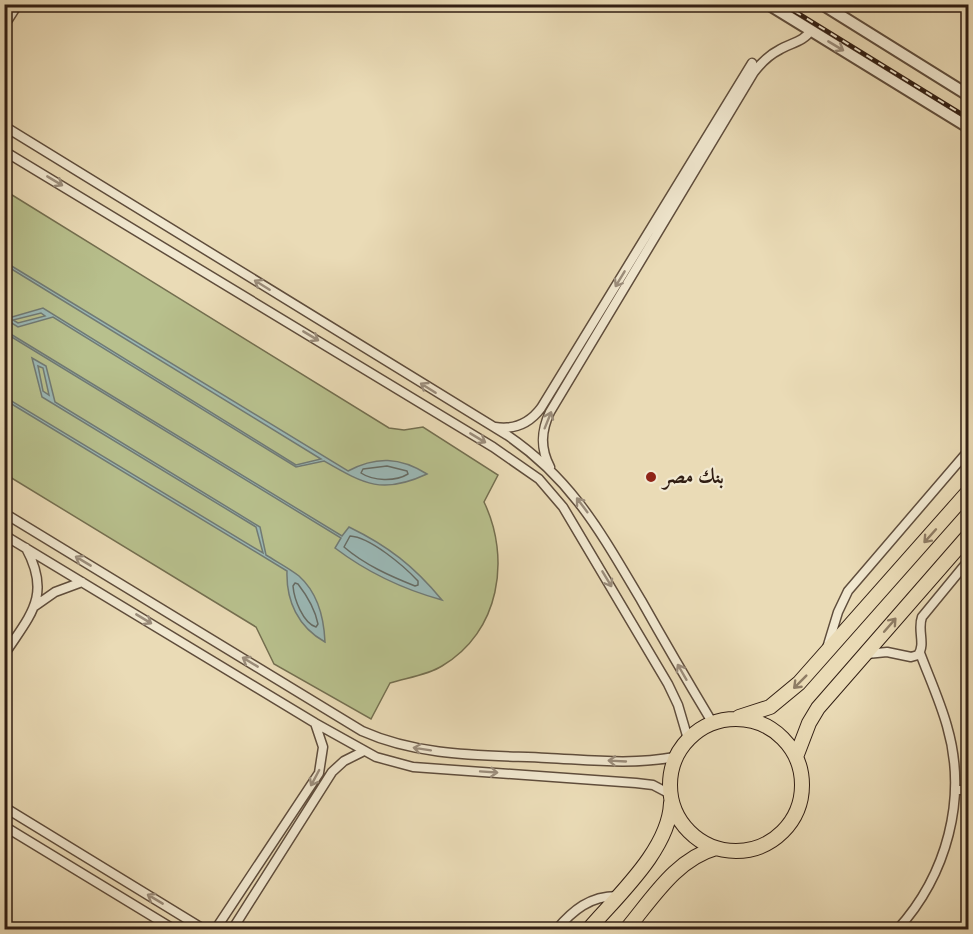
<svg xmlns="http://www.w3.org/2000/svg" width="973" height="934" font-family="'IM FELL DW Pica',Amiri,serif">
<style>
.green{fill:#b8c08d;stroke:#746f50;stroke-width:1.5}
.water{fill:#9bb9b7;stroke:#717b75;stroke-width:1.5;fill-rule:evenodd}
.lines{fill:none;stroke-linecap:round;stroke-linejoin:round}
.shore{stroke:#666c65;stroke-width:1.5}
.minor-casing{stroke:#5f4d3c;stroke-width:11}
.tertiary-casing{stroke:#5f4d3c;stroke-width:14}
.primary-casing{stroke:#311e13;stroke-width:16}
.minor{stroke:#f1e8d0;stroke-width:8}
.tertiary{stroke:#f1e8d0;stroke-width:10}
.primary{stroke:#eadbb6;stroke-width:14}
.rail-casing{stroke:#311e13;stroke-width:4.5}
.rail{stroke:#f1e8d0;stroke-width:2;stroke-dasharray:7;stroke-linecap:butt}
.oneway{stroke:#9b8d7b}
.oneway2{stroke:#8e7c64}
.poi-dot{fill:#8f2418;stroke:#f1e8d0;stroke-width:2}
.labels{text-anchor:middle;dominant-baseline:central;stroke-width:4.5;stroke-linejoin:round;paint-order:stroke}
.poi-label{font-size:21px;font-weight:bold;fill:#311e13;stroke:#f1e8d0;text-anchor:start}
</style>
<rect width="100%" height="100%" fill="#eadbb6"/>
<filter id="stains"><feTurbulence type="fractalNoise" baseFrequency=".00333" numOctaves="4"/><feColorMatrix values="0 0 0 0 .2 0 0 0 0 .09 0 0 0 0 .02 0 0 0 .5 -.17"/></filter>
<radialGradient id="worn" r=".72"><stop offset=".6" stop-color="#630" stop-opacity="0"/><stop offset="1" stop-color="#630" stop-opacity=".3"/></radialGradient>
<path class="green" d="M4,190L389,428L404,430L423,427L498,475L484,502C511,558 500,632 442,666C428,675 406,678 390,683L371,719L274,664L256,627L5,474Z"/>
<path class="water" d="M5,262L348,471C376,456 400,457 427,474C382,495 364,484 324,461L296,467L53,317L18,327L5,319L43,308L296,465L321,459L5,265ZM41,313L45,316L18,323L13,320Z
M4,330L342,536L349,527C388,546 414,566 442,600C402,589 368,573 335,548L341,538L5,333Z
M32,358L46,366L55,402L260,527L266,555C277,562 289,568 299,576C318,593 324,618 325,642C298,627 286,601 287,571L5,400V397L263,553L256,527L42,397ZM38,366L43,368L49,395L43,391Z"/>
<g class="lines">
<path class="shore" d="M387,466L407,471L408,474C395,482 373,481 361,473L363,469Z
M350,536C370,537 404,566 418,581V585L415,586C390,576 365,565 344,547Z
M295,583L298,584C308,597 315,609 318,624L316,627C303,623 294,599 293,586Z"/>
<g class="minor-casing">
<path id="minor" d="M4,9L8,4
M4,26L18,4
M4,126L507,435C573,480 601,533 641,600C664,641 688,682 712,722
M4,151L493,447L539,479L563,507L668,684L678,705L688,739
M495,427C514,430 529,424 541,408L752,63
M550,467C540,448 541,431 550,412L754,72C761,63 769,55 779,50C790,43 804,42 811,30
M4,513L362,731C420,757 484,755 547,758C590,760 632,765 675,757
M4,535L315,723L376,757L413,767L636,783L653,785L670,794
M35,606L55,592L82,582
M827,648L838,612L848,591L968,451
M867,654L887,652L911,657L918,655C926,644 917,630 922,617L968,561
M4,655C30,615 52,596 26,548
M955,790H968
M4,807L205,930
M4,826L175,930
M215,930L319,773L323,747L315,723
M232,930L332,772L344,761L364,751
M556,930C573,910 590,896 617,896
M897,930C947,875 968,798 947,726C940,701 929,677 920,653"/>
</g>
<g class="tertiary-casing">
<path id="tertiary" d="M768,4L968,127
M822,4L968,95"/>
</g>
<g class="primary-casing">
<path id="primary" d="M739,717L770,707L799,683L968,492
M670 785a66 66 0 1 1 132 0a66 66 0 1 1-132 0Z
M796,757L809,723L818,708L968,536
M588,930C617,896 669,850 671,803
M626,930C652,899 676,859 716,848"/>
</g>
<use href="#minor" class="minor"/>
<use href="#tertiary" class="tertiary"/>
<use href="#primary" class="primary"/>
<g class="rail-casing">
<path id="rail" d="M783,4L968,118"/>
</g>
<use href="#rail" class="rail"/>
</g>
<defs><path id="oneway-shaft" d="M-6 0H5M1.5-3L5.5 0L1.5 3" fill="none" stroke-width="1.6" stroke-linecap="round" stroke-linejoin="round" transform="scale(1.5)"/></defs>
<g class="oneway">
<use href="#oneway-shaft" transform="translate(836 46) rotate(31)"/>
<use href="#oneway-shaft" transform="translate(55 181) rotate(31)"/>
<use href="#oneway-shaft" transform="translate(620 279) rotate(121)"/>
<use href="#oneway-shaft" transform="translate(262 285) rotate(-148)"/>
<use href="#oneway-shaft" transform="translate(311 336) rotate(31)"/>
<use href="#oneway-shaft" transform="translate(428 388) rotate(-148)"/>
<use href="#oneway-shaft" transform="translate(548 420) rotate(-68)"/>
<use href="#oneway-shaft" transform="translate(478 438) rotate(31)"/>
<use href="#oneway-shaft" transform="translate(582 505) rotate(-127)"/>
<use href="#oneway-shaft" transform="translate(83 561) rotate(-149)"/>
<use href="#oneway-shaft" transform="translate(607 579) rotate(59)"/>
<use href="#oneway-shaft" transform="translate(144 619) rotate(31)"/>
<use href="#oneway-shaft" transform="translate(250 662) rotate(-149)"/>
<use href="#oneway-shaft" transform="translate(682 672) rotate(-120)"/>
<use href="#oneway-shaft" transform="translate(422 749) rotate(-171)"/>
<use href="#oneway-shaft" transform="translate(617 761) rotate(-177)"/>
<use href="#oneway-shaft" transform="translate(489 772) rotate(4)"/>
<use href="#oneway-shaft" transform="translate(315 778) rotate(118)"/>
<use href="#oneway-shaft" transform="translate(155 899) rotate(-149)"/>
</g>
<g class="oneway2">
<use href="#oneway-shaft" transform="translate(930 536) rotate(132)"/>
<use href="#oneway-shaft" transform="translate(890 625) rotate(-49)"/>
<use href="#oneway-shaft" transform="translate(800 682) rotate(135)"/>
</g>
<circle class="poi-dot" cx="651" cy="477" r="6"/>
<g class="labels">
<g class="poi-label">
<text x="663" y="477">بنك مصر</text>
</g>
</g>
<rect width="973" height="934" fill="none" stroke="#eadbb6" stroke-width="24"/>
<rect x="6" y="6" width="961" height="922" fill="none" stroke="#311e13" stroke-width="3"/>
<rect x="12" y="12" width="949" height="910" fill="none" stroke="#311e13" stroke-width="1.5"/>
<rect width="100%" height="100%" filter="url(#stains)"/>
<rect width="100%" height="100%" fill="url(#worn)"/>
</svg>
